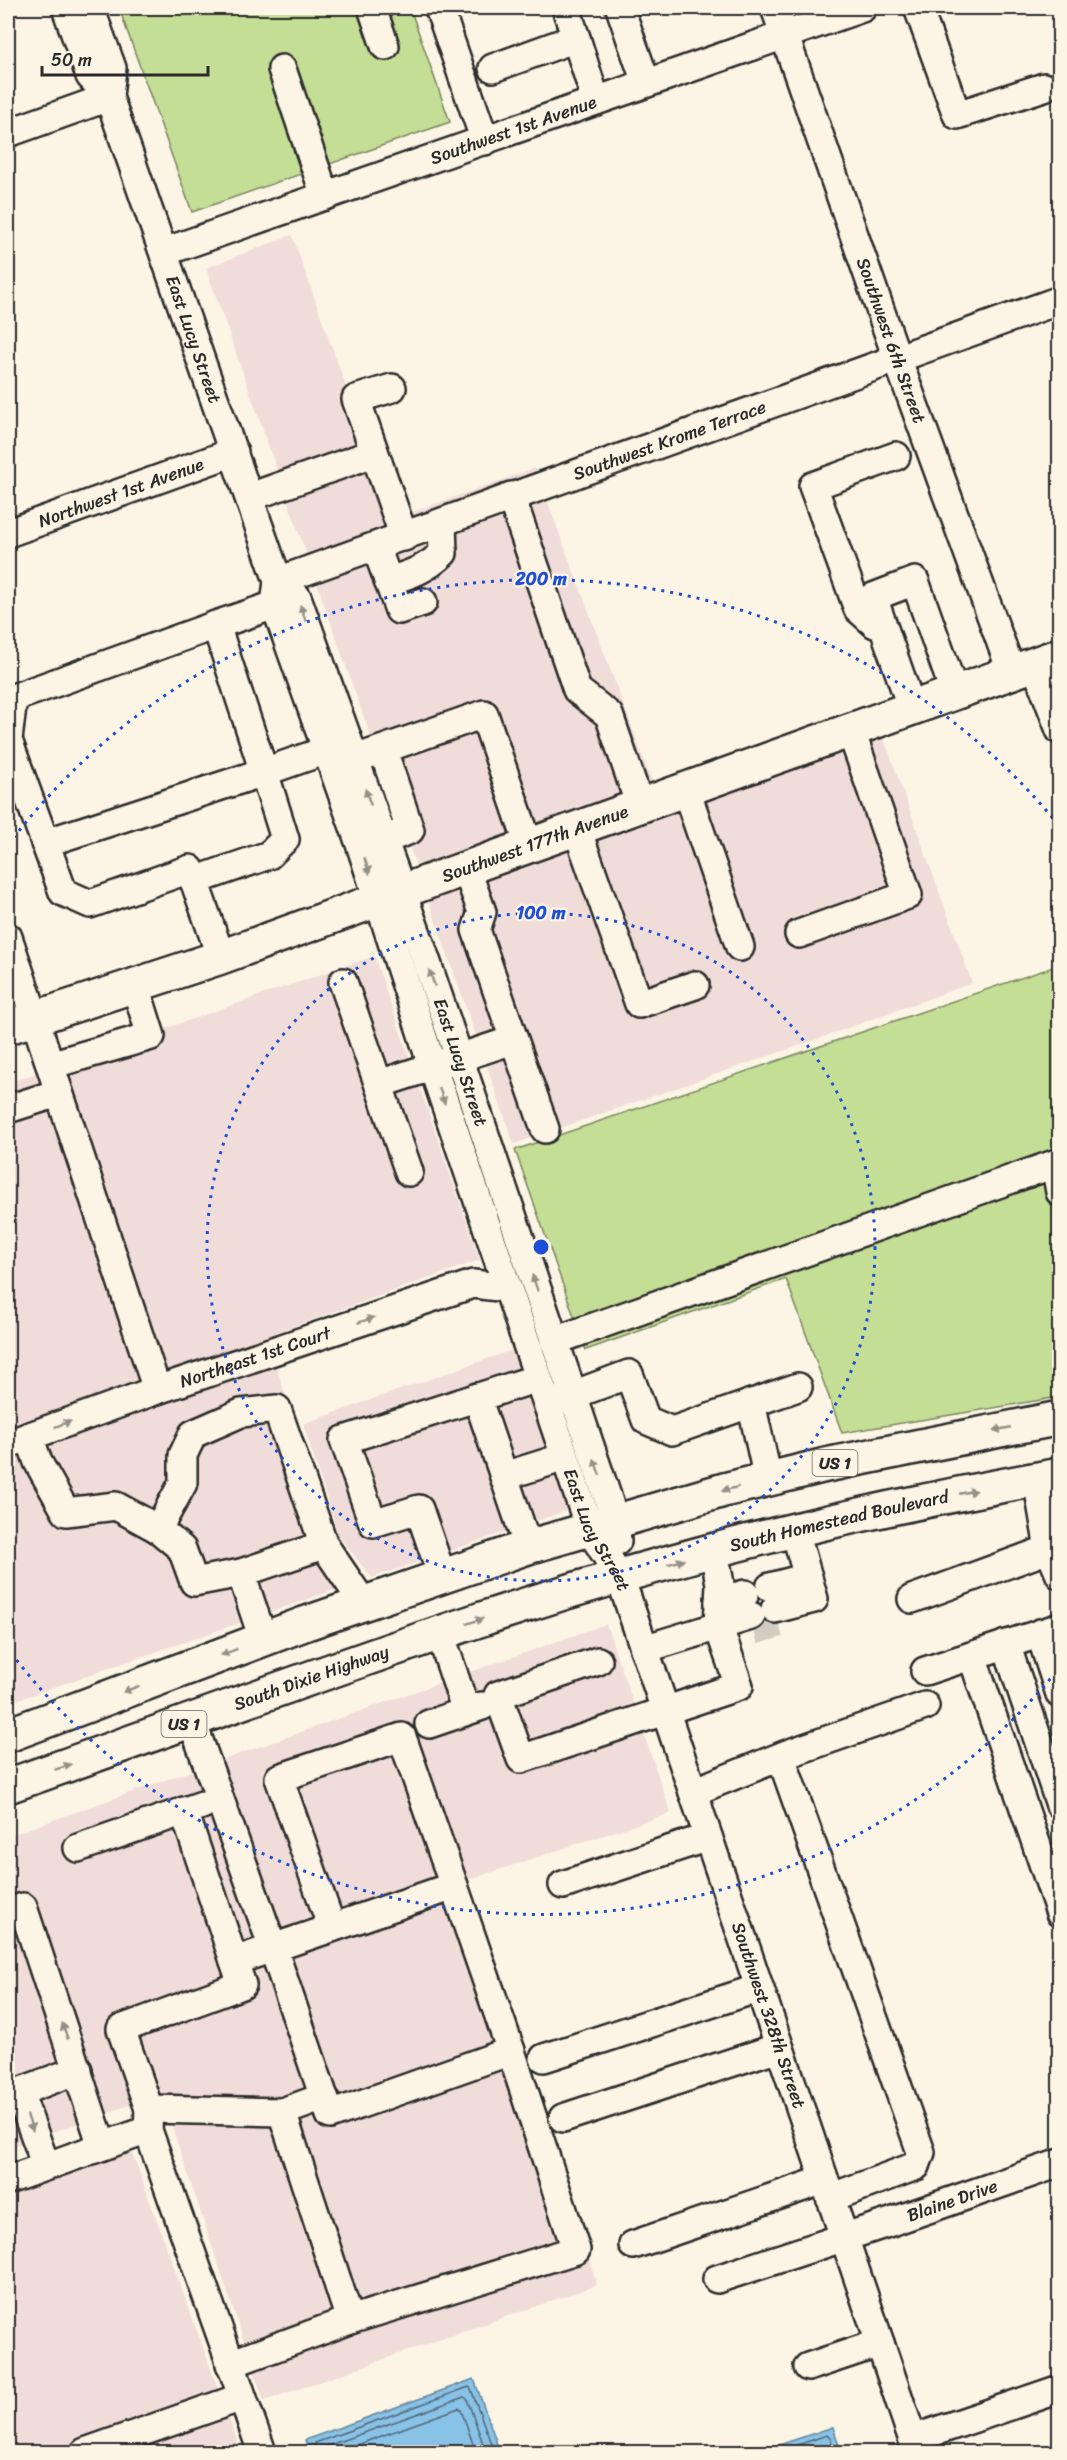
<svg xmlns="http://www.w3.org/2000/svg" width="1067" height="2460" font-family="Sriracha,sans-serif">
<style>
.built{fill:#f0dcd9}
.green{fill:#c4de95;stroke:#788460;stroke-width:1.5}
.water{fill:#89c2e7;stroke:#63869c;stroke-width:1.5}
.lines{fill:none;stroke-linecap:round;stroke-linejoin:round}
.shore{stroke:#516776;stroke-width:1.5}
.minor-tunnel{stroke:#d2cdc0;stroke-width:27;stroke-dasharray:27 14;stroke-linecap:butt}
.minor-casing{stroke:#2b2b2b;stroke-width:32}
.major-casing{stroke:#2b2b2b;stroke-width:38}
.highway-casing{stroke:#2b2b2b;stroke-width:38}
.minor{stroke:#fcf5e5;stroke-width:27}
.major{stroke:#fcf5e5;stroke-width:33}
.highway{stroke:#fcf5e5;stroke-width:33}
.oneway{fill:#949088}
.ring{fill:none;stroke:#1d4ed8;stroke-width:3;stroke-dasharray:3 6}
.labels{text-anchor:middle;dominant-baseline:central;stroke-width:4.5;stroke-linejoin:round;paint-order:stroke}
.shield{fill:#fcf5e5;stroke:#6a6863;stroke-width:1.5}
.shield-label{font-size:16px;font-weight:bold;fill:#2b2b2b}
.street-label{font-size:18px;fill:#2b2b2b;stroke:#fcf5e5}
.centre{fill:#1d4ed8;stroke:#fcf5e5;stroke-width:3}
.ring-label{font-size:18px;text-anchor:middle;font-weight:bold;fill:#1d4ed8;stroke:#fcf5e5;stroke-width:4.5;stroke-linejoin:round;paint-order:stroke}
</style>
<rect width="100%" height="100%" fill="#fcf5e5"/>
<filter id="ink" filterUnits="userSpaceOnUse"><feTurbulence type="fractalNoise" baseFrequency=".0167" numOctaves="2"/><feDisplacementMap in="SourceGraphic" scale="12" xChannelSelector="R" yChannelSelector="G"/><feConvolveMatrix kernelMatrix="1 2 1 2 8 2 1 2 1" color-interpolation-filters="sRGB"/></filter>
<g filter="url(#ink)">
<path class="built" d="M292,235L393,519L535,468L662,808L881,730L972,983L801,1045L514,1144L206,268Z
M374,956L480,1260L266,1336L333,1539L363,1580L8,1703V1083Z
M515,1349L571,1509L372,1578L339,1537L303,1424Z
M606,1624L671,1813L468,1880L597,2285L264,2401L161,2094L8,2148V1836Z
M132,2152L241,2452H8V2196Z"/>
<path class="green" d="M119,8H410L450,122L192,212Z
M1059,965V1397L842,1433L786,1279L586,1350L515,1150Z"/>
<path class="water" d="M474,2379L500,2452H309L305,2440Z
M833,2427L841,2451L839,2452H758Z"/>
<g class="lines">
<path class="shore" d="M314,2452L315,2443L469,2387L471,2389L494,2452
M322,2452L324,2447L464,2397L467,2399L486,2452
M337,2452L459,2408L461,2410L476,2452
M777,2452L827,2435L830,2437L835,2452"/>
<path class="minor-tunnel" d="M754,1631L779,1624"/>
<g class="minor-casing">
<g id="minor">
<path id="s1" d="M66,8L90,76L109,97L278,581L275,605L361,847L432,1065L590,1530L620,1577L917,2452"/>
<path d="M90,8L112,68L109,97"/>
<path d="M372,8L385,46"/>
<path d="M439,8L485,141"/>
<path d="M566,8L576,38"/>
<path d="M620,8L646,83"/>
<path id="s2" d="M775,8L897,358L1012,673"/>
<path d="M918,8L957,115L1044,87"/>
<path d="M493,68L576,38L596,101"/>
<path d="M282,69L325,196"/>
<path d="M8,133L109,97"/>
<path id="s3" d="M164,252L862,8"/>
<path d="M392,388L356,399L404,537"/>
<path d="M511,496L577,690L609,715L640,806"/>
<path d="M250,497L360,458"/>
<path id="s4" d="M8,533L234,452"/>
<path d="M376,547L399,610L423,602"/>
<path id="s5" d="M278,581L297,597L422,948L608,1499L615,1523L617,1541"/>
<path id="s6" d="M278,581L1060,300"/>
<path d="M388,581C409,575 427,569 443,553L442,523"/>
<path d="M875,624L858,609L813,486L896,456"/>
<path d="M216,625L275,605"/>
<path d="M1035,664L1060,730"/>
<path d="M912,709L873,597L915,581L955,694"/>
<path d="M383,750L410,830L383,840"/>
<path d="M355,759L484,714L529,846"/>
<path d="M686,790L740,947"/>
<path d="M577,829L639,1004L695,985"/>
<path d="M45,843L264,772L285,839L269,855L194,881"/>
<path d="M466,868L482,912L476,930L545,1129"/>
<path d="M799,934L908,895L851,731"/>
<path d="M8,937L157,1390"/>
<path d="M221,957L190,869L90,904L63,892L8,740L13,698L216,625L264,772L327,750"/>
<path d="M343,982L409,1172"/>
<path d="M50,1065L151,1036L135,985"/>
<path d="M379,1084L513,1040"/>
<path d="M8,1109L58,1093"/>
<path d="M1055,1164L1060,1192"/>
<path d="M554,1341L1060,1162"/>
<path d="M477,1397L528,1547"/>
<path d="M557,1401L629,1374L646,1420L672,1431L798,1387"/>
<path d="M751,1403L768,1479"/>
<path d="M277,1409L324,1545L241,1573L194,1582L182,1549L158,1529L183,1483V1455L193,1434L241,1413Z"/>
<path d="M29,1436L38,1462L66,1512L116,1506L158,1529"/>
<path id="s7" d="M8,1444L157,1390L473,1284L507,1288"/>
<path d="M504,1476L565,1457"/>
<path d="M324,1545L364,1604"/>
<path d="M1049,1549L1060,1575"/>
<path d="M241,1573L263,1639"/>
<path d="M442,1576L419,1509L373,1523L344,1440L538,1378"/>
<path d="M770,1587L808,1577"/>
<path d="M912,1599L1049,1549L1037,1479"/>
<path d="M719,1601L745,1594"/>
<path d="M775,1609L814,1599L795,1531"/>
<path d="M440,1633L466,1711"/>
<path d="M1040,1633L1060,1694"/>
<path d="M1006,1644L1060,1805"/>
<path d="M644,1649L751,1616"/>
<path d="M972,1656L1060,1913"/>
<path d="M598,1661L498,1695L521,1759L739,1686L718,1625L720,1584L714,1551"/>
<path d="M925,1671L1060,1627"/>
<path d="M192,1721L273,1948L454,1886L402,1737L279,1778L332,1928"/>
<path d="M429,1724L482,1706"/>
<path d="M781,1757L921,2152L916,2166L830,2198"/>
<path d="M693,1792L787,1754L925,1706"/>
<path d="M184,1811L242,1985L121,2029L149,2109L282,2112"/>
<path d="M78,1848L202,1805"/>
<path d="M563,1885L708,1837"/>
<path d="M8,1912L23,1907L102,2146"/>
<path d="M234,1961L273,1948L330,2115L511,2051L454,1886"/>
<path d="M544,2058L759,1988"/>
<path d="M19,2092L78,2070"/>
<path d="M8,2096L19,2092L46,2166"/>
<path d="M324,2097L282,2112L350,2320L576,2250L511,2051"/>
<path d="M149,2109L148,2130L262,2452"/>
<path d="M563,2118L779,2047"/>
<path d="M8,2180L148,2130"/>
<path d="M633,2245L824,2180"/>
<path id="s8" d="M717,2279L891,2222L1060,2163"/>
<path d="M230,2364L350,2320"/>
<path d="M808,2367L880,2343"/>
<path d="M913,2439L1060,2389"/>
<path d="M85,2452L242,2397"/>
</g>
</g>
<g class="major-casing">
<g id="major">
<path id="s9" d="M8,1027L221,957L400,892L1060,655"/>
</g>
</g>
<g class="highway-casing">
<g id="highway">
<path d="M8,1735L304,1624L528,1547L724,1490L826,1465L1060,1418"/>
<path id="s10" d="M8,1786C164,1731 319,1673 476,1621C666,1557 862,1510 1060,1475"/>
</g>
</g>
<use href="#minor" class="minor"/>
<use href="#major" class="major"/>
<use href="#highway" class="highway"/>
</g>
<defs><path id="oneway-solid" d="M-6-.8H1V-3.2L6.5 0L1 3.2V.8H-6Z" transform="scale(1.5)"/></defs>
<g class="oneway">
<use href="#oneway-solid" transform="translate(303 613) rotate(-109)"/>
<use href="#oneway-solid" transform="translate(368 797) rotate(-109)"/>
<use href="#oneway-solid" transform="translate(367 866) rotate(72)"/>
<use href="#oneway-solid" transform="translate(432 978) rotate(-109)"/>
<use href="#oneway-solid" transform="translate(442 1096) rotate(71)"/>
<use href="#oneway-solid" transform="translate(535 1283) rotate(-109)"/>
<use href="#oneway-solid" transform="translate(366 1320) rotate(-18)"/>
<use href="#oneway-solid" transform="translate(63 1424) rotate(-20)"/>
<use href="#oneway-solid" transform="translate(1002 1429) rotate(169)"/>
<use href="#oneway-solid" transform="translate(597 1467) rotate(-109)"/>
<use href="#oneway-solid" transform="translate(730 1489) rotate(165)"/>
<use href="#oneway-solid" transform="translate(968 1492) rotate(-11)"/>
<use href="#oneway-solid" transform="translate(676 1562) rotate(-15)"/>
<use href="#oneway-solid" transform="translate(475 1621) rotate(-18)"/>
<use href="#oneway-solid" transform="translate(229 1652) rotate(159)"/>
<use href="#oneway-solid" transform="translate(131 1689) rotate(159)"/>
<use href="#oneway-solid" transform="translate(63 1767) rotate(-19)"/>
<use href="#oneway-solid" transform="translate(65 2031) rotate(-109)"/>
<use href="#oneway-solid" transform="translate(30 2123) rotate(70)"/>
</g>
</g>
<g class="ring">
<circle cx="541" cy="1247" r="334"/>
<path d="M1056 1672A668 668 0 0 1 8 1649M8 845A668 668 0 0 1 1056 822"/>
</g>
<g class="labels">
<g class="shield">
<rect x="812.5" y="1450" width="45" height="26" rx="4.5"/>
<rect x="161.5" y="1711" width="45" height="26" rx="4.5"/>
</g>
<g class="shield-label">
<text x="835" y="1463">US 1</text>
<text x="184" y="1724">US 1</text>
</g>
<g class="street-label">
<text stroke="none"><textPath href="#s3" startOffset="370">Southwest 1st Avenue</textPath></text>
<text stroke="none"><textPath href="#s1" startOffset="357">East Lucy Street</textPath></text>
<text stroke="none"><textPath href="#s2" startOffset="352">Southwest 6th Street</textPath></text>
<text stroke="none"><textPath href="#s6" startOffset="416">Southwest Krome Terrace</textPath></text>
<text stroke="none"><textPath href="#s4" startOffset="120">Northwest 1st Avenue</textPath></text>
<text stroke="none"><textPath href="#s9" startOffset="558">Southwest 177th Avenue</textPath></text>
<text stroke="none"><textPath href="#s5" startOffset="518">East Lucy Street</textPath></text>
<text stroke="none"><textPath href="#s7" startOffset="262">Northeast 1st Court</textPath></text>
<text stroke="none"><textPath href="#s1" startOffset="1617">East Lucy Street</textPath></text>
<text stroke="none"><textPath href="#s10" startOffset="873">South Homestead Boulevard</textPath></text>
<text stroke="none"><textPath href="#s10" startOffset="322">South Dixie Highway</textPath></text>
<text stroke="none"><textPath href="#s1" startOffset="2133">Southwest 328th Street</textPath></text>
<text stroke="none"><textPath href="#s8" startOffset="248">Blaine Drive</textPath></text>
</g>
</g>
<circle cx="541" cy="1247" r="9" class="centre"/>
<g class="ring-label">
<text x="541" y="585">200 m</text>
<text x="541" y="919">100 m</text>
</g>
<rect width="1067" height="2460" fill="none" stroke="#fcf5e5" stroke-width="30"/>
<rect x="15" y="15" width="1037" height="2430" fill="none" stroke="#2b2b2b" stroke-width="2" filter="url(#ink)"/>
<path d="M42 66v9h166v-9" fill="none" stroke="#2b2b2b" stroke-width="3"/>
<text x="51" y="66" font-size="18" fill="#2b2b2b" stroke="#fcf5e5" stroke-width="4.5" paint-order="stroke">50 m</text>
</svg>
